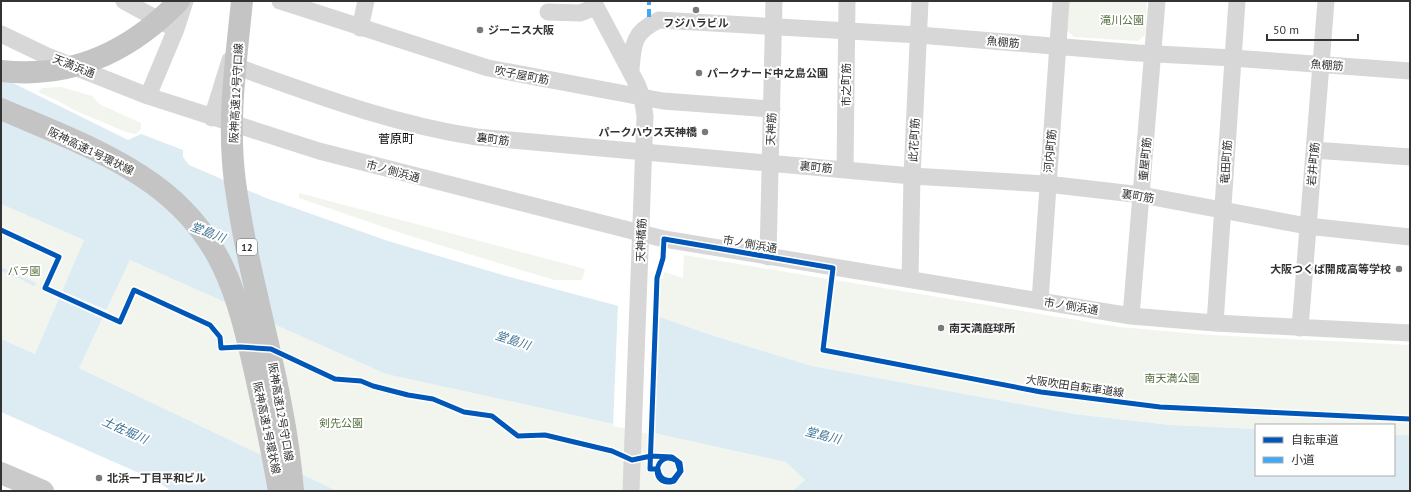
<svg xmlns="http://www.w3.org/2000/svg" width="1411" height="492" font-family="'PT Sans','Noto Sans JP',sans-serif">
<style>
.green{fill:#f1f5ed}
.water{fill:#ddebf3}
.pier{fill:#fff}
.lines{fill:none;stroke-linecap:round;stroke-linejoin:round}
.stream{stroke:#ddebf3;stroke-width:3.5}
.minor{stroke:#d7d7d7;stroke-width:17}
.major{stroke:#cacaca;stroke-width:22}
.highway-bridge{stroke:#c4c4c4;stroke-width:22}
.quiet{stroke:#3fa9f5;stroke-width:4;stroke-dasharray:8 4;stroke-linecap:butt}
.cycleway-casing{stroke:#fff;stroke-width:8}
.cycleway{stroke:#0057b8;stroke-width:5}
.poi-dot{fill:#7a7a7a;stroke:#fff;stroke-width:1.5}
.labels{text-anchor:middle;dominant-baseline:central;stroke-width:4;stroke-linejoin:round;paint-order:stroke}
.shield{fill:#fff;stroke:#707070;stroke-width:1}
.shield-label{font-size:10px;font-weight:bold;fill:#333}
.park-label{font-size:11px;fill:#56703f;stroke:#fff}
.poi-label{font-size:11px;font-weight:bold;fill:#333;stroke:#fff;text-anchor:start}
.street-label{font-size:11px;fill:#333;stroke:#fff}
.neighbourhood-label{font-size:12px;fill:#000;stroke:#fff}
.water-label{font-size:12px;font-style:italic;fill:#3f7597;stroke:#fff}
</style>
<rect width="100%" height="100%" fill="#fff"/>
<path class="green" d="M1069,1H1147L1145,35L1138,41L1074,37L1067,30Z
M61,87L92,96L99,104L141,123V129L136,134L126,132L74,110L58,101L38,92L42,88Z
M299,193L585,269L582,280H554L407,235L299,198Z
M1,204L84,240L35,354L1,339Z
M684,255L1119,327L1210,335L1410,345V435H1394V425H1256V429L1171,425L1074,414L812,366L711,335L660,317V278L663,279L664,272L683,278Z
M130,260L386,374L786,462L805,480L792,491H337L79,368Z"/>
<path class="water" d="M1,77L128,140L141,134L183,150V157L189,165L266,198L388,241L506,276L660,317L711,335L812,366L1074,414L1171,425L1256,429V475H1394V435H1410V491H792L805,480L786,462L386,374L130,260L79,368L337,491H171L157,481L1,412V339L35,354L84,240L1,204Z"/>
<path class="pier" d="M60,290L108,311L104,319L57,298Z
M618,304L659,315L654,435L613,426Z"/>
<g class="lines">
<path class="stream" d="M1,269L12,274
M13,274L22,278
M25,280L28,281
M30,282L34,284"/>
<path class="minor" d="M124,1L168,25
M280,1L488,68L663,101L772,109
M593,1L637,84L642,97L645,116L631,491
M548,12L580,13L596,7
M360,28L366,1
M1,34L47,56L148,96L319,151L664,239L1131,316L1215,323L1410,333
M229,64C311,93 391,124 477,137L912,176L1047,184L1142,195L1307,226L1410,237
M631,70C633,44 633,32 659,20L919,35L1138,53L1233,58L1410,71
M148,96L176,29L185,1
M212,118L230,60
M1314,150L1410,157
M845,170L847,1
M768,257L774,1
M910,279L912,176L920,1
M1040,301L1061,1
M1131,316L1157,1
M1215,323L1237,1
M1300,328L1326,1"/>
<path class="major" d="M1,473L43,491"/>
<path class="highway-bridge" d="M242,1C236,61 227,122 235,182C249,286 285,386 293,491
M1,71C72,79 130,52 179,1
M1,109C52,131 107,151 153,184C222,234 237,293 255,372C264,412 272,451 279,491"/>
<path class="quiet" d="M649,17V1"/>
<g class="cycleway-casing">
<path id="cycleway" d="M1,230L59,257L45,288L120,322L134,290L210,325L220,337L221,348L240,347L271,349L335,379L361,381L373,386L408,395L433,399L464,412L492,416L518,436L545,435L612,451L632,460L651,456L672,457L680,463L681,471L674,481C648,489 655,447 677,461L680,471L673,480C665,482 659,478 658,469H650L657,278L663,258L664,239L833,268L823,350L1041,392L1160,407L1410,419"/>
</g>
<use href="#cycleway" class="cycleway"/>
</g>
<g class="poi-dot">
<circle cx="696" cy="10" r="4"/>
<circle cx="480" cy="30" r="4"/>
<circle cx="699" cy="73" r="4"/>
<circle cx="705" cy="132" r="4"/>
<circle cx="1399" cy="269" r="4"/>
<circle cx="941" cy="328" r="4"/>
<circle cx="99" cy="478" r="4"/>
</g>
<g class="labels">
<rect class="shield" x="237" y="239" width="20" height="16" rx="3"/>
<g class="shield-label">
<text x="247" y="247">12</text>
</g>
<g class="park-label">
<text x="1122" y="20">滝川公園</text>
<text x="24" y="271">バラ園</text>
<text x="1172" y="378">南天満公園</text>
<text x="341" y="423">剣先公園</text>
</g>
<g class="poi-label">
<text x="696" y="23" text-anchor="middle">フジハラビル</text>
<text x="488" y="30">ジーニス大阪</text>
<text x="707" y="73">パークナード中之島公園</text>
<text x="697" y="132" text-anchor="end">パークハウス天神橋</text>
<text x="1391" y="269" text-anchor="end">大阪つくば開成高等学校</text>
<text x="949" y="328">南天満庭球所</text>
<text x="107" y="478">北浜一丁目平和ビル</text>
</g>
<g class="street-label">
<text transform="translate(1003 42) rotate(5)">魚棚筋</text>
<text transform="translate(1327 65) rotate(4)">魚棚筋</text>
<text transform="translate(74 66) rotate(22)">天満浜通</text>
<text transform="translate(522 75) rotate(11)">吹子屋町筋</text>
<text transform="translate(846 85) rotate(-90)">市之町筋</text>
<text transform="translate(236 93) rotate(-87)">阪神高速12号守口線</text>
<text transform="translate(771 129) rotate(-87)">天神筋</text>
<text transform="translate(493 139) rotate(7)">裏町筋</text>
<text transform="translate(914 140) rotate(-87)">此花町筋</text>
<text transform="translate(91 151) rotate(26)">阪神高速1号環状線</text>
<text transform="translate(1050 151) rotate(-85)">河内町筋</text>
<text transform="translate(1145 159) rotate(-85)">壷屋町筋</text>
<text transform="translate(1226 162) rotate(-86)">竜田町筋</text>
<text transform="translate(1313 164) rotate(-85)">岩井町筋</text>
<text transform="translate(816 167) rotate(5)">裏町筋</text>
<text transform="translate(393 171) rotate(15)">市ノ側浜通</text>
<text transform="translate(1138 196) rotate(9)">裏町筋</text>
<text transform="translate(641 240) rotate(-88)">天神橋筋</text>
<text transform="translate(750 244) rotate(10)">市ノ側浜通</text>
<text transform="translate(1071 306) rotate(9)">市ノ側浜通</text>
<text transform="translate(1075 386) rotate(8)">大阪吹田自転車道線</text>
<text transform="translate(281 412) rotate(80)">阪神高速12号守口線</text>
<text transform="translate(267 428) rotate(78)">阪神高速1号環状線</text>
</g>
<g class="neighbourhood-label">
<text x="396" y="138">菅原町</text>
</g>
<g class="water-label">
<text transform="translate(208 232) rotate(21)">堂島川</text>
<text transform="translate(513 340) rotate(18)">堂島川</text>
<text transform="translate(125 430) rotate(24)">土佐堀川</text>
<text transform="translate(823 435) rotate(14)">堂島川</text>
</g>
</g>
<rect width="1411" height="492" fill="none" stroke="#333333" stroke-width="4"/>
<rect x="1255" y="424" width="140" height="52" fill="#ffffff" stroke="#adadad"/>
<rect x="1263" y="437" width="20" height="6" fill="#0057b8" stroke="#adadad"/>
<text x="1291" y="444" font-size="12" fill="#333333">自転車道</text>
<rect x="1263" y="457" width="20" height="6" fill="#3fa9f5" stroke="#adadad"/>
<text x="1291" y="464" font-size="12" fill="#333333">小道</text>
<path d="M1267 34v6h91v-6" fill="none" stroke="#333333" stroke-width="2"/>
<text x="1273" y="34" font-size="12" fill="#333333" stroke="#ffffff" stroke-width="3" paint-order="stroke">50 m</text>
</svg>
